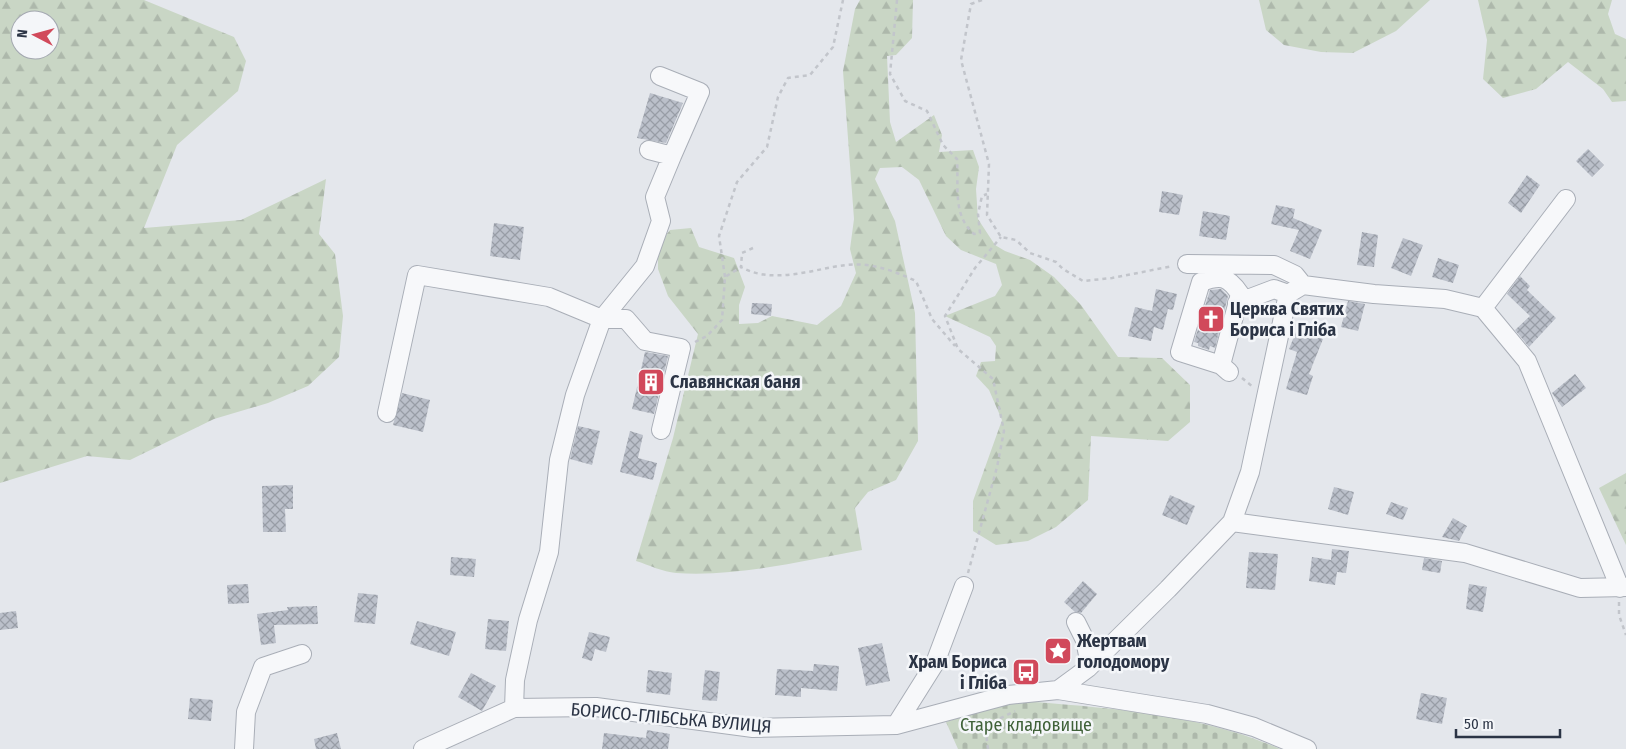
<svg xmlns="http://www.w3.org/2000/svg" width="1626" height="749" font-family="'Fira Sans Condensed',sans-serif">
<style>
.forest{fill:url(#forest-firs);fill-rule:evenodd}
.cemetery{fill:url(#cemetery-stones)}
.building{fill:url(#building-cross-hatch)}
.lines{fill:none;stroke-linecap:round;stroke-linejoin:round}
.minor-casing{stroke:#a9aeb7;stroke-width:20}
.path{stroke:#c2c5cb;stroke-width:2.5;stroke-dasharray:4 4;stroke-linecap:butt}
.minor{stroke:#f7f8fa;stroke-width:18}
.labels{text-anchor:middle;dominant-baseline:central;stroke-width:5;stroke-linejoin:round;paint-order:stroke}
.poi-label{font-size:18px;font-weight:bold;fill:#2b3445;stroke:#f4f6f9;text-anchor:start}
.street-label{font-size:18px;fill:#2b3445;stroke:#f4f6f9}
.park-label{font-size:18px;fill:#3f6138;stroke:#f4f6f9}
</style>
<defs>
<pattern id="forest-firs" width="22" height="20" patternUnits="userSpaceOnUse" patternTransform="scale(1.25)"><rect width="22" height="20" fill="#c9d6c5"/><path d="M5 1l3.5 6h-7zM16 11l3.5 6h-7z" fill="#adb8ab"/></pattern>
<pattern id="cemetery-stones" width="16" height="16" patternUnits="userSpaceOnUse" patternTransform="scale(1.25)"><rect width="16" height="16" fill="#c9d6c5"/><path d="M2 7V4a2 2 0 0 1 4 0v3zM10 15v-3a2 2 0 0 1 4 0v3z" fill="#adb8ab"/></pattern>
<pattern id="building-cross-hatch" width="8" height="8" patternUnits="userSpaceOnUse" patternTransform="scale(1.25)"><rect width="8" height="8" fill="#bbc0ca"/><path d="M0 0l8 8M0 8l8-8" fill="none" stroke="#989da6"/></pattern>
</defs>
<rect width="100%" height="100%" fill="#e4e7ec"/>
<path class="forest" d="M0,0H144L234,37L246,61L238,91L177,145L144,228L241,220L326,179L319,234L335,254L343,316L339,357L308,386L268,403L214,419L130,460L87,456L0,483ZM20,20H50V50H20Z
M860,0H913L912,38L896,55L887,56L890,122L896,142L934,115L942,135L939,152L973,150L979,167L976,189L978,219L995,245L1005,251L1030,260L1054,277L1081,305L1118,357L1162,358L1190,385V422L1168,441L1091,436L1088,500L1056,527L1028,541L996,545L973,531V501L1002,420L989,390L976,376L981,362L995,361L996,346L990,337L945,316L995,296L1002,285L996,264L961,250L946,236L919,180L902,167L880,168L875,179L895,221L915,313L918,441L896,480L868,492L855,508L862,550C801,561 738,577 676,573C663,572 649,565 636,561L673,438L698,334L668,296L658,269V245L670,230L691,228L699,247L734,258L745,287L739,305V324L758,323L772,316L817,325L841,306L856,273L850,249L854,219L843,71L855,9Z
M1259,0H1430L1396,31L1353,53L1321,52L1284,45L1266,30Z
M1478,0H1612L1608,14L1615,34L1626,39V101L1612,102L1603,89L1568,62L1536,89L1503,98L1483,79L1487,40Z
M1626,473V545L1599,488Z"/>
<path class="cemetery" d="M1014,700C1103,708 1197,712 1280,749H958L946,722Z"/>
<path class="building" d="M650,93L683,103L666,143L637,138Z
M1588,149L1604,165L1592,177L1576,161Z
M1527,175L1540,185L1521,213L1508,203Z
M1162,191L1183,195L1179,215L1159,212Z
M1276,205L1295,209L1293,218L1322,230L1310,259L1290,251L1299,230L1271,224Z
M1203,211L1230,216L1226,240L1199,236Z
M494,223L524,227L520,260L490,256Z
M1362,232L1378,235L1374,267L1357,265Z
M1403,238L1423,245L1411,276L1391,268Z
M1438,258L1459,265L1453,283L1432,277Z
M1520,276L1530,286L1527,290L1556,318L1529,347L1515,330L1530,316L1507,294Z
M1156,289L1177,294L1173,310L1168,309L1163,330L1154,327L1151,341L1128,336L1135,307L1152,311Z
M1221,289L1228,296L1215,348L1210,346L1209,350L1198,346V343L1194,342L1210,290Z
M1348,301L1365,304L1358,331L1341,327Z
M752,303L772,304L771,316L751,314Z
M1297,329L1323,339L1309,374L1313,376L1307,395L1286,389L1297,352L1289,349Z
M645,352L668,356L654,414L632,409Z
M1575,374L1586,388L1562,407L1552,393Z
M402,393L430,400L423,432L393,425Z
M578,426L600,431L592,465L570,459Z
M630,431L643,435L638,458L657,463L653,480L620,472Z
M293,485V509H285L286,532H263L262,486Z
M1334,487L1354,492L1348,515L1328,509Z
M1170,495L1195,506L1187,525L1162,515Z
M1391,502L1408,508L1403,520L1386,514Z
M1453,518L1467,526L1459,541L1442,537Z
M1332,549L1349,551L1346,573L1337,572L1335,585L1309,581L1312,557L1331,560Z
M1249,552L1278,554L1275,590L1246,588Z
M451,557L476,559L474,577L450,575Z
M1424,558L1442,561L1440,573L1422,570Z
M1083,581L1097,594L1081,613L1075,612L1064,602Z
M248,584L249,603L228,604L227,585Z
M1469,584L1487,587L1483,612L1466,609Z
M358,593L378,595L375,624L354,622Z
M317,606L318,624L274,625L276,643L261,645L257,614L288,610L287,607Z
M16,611L18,628L0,630V613Z
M488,619L509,621L506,651L485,649Z
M417,621L456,632L449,656L410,644Z
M589,632L610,637L606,652L595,649L592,661L582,658Z
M882,643L890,681L866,686L858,648Z
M814,664L839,666L837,691L801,688V697L775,695L777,669L813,671Z
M648,670L672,673L670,695L646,692Z
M705,670L720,672L717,701L702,700Z
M471,673L496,686L482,711L458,697Z
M1421,693L1447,698L1442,724L1416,719Z
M190,698L213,700L211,721L188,719Z
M647,730L670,734L668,749H602L604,733L646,738Z
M337,733L341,749H316L314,739Z"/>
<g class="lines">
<g class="minor-casing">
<path id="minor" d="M660,76L700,92L672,156
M1187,264L1274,265L1295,275L1303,285
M1237,303L1274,289L1288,294
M1483,308L1566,199
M602,319L645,266L661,221L655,197L672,156L649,150
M602,319H626L645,341L681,348L661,430
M1221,365L1180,352L1201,282C1221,275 1228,276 1240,294L1221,365L1229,372
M387,413L417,275L549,297L602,319L575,395L559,460L549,552L528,620L515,680L514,708
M1232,522L1465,553L1580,588L1626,587
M1076,622L1085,640L1090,665
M1058,690L1088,668L1168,589L1232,522L1250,472L1288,294L1303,285L1374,294L1445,299L1483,308L1527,361L1620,588
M896,725L935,663L964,586
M244,749L246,712L263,667L302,654
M423,749L514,708L596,707L753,728L896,725L1008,695L1058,690L1207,714L1254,727L1307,749"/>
</g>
<path class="path" d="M897,0L890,74L905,101L927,111L943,145L957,159C959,186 952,215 974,234L980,233L978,214L982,196L987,194
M982,0L971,4L961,60L989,164L987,215L1001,237L1016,240L1030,253L1056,262L1063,269L1083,281L1112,278L1173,266
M753,248L742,253L741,267C773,285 813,269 846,265C871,262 894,271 916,281L932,319L955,346
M725,277L719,236L737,182L767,147L778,97L788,78L810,75L833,47L843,0
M695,342L707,336L722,320L725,277L741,267
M1242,378L1253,387
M968,573L997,467L1004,431L993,379L958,349L945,316L975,268L1001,237
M1619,602V615L1626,635
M988,749L985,726L1015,711"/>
<use href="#minor" class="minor"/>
</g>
<defs>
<g id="church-square" transform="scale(1.4375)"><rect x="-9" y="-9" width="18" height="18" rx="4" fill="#d1495b" stroke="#f4f6f9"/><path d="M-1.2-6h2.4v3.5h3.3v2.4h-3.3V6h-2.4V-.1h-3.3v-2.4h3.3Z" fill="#fff"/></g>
<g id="building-square" transform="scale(1.4375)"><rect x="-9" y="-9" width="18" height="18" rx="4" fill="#d1495b" stroke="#f4f6f9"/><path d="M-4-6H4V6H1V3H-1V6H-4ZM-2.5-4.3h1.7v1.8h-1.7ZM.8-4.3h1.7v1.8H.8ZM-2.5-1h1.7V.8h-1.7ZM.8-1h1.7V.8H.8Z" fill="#fff"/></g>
<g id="sight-square" transform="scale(1.4375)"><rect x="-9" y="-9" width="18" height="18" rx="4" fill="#d1495b" stroke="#f4f6f9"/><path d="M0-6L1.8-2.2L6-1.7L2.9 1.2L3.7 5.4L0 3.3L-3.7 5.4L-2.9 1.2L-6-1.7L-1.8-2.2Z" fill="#fff"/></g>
<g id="bus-square" transform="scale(1.4375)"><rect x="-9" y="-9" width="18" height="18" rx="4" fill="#d1495b" stroke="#f4f6f9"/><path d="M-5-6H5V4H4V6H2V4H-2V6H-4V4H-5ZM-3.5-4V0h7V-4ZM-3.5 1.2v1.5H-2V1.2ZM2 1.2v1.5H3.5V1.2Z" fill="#fff"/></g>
</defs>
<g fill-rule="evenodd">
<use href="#church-square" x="1211" y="319"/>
<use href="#building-square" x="651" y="382"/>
<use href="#sight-square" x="1058" y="651"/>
<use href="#bus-square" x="1026" y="672"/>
</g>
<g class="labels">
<g class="poi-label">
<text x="1230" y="309">Церква Святих<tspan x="1230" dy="21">Бориса і Гліба</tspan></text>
<text x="670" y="382">Славянская баня</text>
<text x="1077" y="641">Жертвам<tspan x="1077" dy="21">голодомору</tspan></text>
<text x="1007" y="662" text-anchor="end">Храм Бориса<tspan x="1007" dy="21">і Гліба</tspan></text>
</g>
<g class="street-label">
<text transform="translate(671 718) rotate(5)">БОРИСО-ГЛІБСЬКА ВУЛИЦЯ</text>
</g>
<g class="park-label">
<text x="1026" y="725">Старе кладовище</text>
</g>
</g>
<g transform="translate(35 35) rotate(276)"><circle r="24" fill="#f4f6f9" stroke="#a4a8b1"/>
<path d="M0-4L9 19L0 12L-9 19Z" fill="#d1495b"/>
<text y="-8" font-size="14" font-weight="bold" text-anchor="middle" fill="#2b3445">N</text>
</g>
<path d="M1456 729v8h104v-8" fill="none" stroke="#2b3445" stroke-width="2.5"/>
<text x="1464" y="729" font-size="15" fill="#2b3445" stroke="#f4f6f9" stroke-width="4" paint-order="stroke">50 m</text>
</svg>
